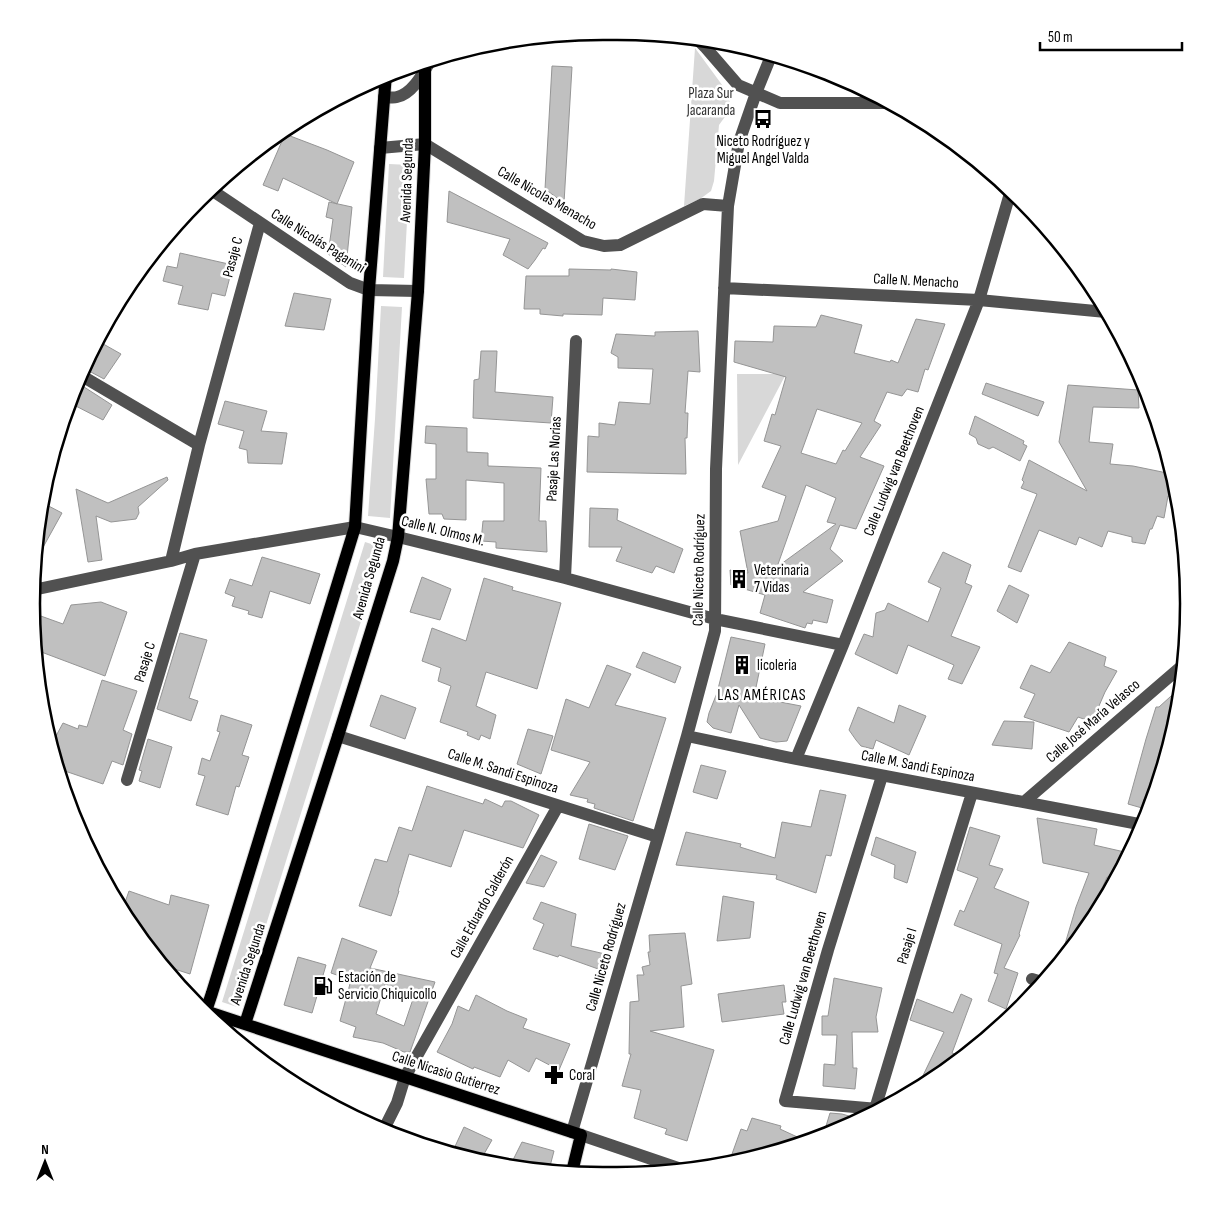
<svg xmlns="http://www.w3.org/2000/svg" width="1220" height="1207" font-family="'Sofia Sans Condensed',sans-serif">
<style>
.green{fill:#d8d8d8}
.building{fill:#c0c0c0;stroke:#959595;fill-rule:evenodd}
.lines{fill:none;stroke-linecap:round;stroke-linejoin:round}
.major-casing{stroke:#dbdbdb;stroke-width:14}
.minor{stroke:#515151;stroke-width:12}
.major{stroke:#000;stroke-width:12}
.labels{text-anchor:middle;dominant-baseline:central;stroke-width:5;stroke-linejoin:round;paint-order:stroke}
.park-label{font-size:15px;fill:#2f2f2f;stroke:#fff}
.poi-label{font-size:15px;fill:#000;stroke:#fff;text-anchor:start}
.street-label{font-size:15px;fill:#000;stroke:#fff}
.neighbourhood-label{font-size:16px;letter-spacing:1px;fill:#000;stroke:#fff}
.rim{fill:none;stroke:#000;stroke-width:2.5}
</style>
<rect width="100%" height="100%" fill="#fff"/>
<path class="green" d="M695,48L728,93L730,103L727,114L719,125L714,181L711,191L700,199L684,206Z
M389,164L410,165L404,278L383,277Z
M381,306L402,307L390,518L368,516L375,419Z
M737,374H786L738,465Z
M365,542L384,548L240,1008L222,1002Z"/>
<path class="building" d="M552,66L572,67L564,203L545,189Z
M285,134L327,150L354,162L337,204L283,178L278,191L263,185Z
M449,191L548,243L545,249L543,248L535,260L528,269L503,255L510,239L447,222Z
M329,202L352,207L346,267L328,254L333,219L326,217Z
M180,253L233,265L225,296L212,293L208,310L178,304L183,286L163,281L167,266L177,268Z
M569,269L611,270V269L637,272L635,300L603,298L602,315L563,314V316L540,314V309H524L526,276H569Z
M294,293L331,299L324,330L285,326Z
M821,315L862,325L854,353L890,362L891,360L898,363L916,319L945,324L928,370L925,369L918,392L907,389L902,396L887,392L874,421L881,425L860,457L884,466L856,529L840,525L830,549L843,561L803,592L833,600L827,623L813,620L812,624L807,623L805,628L760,613L765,595L731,585L730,570L748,573L740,531L778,521L786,496L762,487L781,446L764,441L772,414L775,415L786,377L734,362L735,341L773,342L774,326L816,327ZM817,409L862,423L845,451L843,450L836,464L801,453ZM806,485L836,498L827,522L836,524L777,567Z
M698,331L700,372L688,371L685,413H688L687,438H685L686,474L587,472L588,436L599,437V423L615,425L619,402L650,404L653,369L618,368V357L611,353L616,334L655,336V332Z
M98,341L121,354L104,379L89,371L91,368L85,365Z
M481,351H497L495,392L553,397L551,423L473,418L474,380L479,379Z
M986,383L1044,402L1038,416L982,394Z
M81,385L112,405L103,420L70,403Z
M1068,385L1138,390L1139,408L1093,407L1089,442L1113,444L1110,464L1133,466L1172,474L1175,484L1173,497L1168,496L1164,518L1157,516L1152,529H1150L1145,544L1132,542V537L1108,531L1102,547L1079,537L1076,545L1039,530L1021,572L1008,567L1037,494L1021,488L1024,482L1022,480L1029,460L1087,491L1059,442Z
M225,401L267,411L261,431L287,433L282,464L248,463L247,450L239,448L244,431L218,424Z
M975,416L1024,441L1023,444L1027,446L1020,461L993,447L989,449L978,444L976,438L969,434Z
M426,426L467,428V452L488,453V466L541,468L539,521H546L547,552L496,548V542L481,541L483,521H504V483L466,480V520L444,519L442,514H429L426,479H436V444L425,443Z
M167,477L168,480L138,507L139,513L136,519L111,522L96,516L102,560L88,562L76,489L108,503Z
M41,502L62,513L36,560L38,531Z
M590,508L618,509L617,520L683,549L674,573L656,566L652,573L616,561L622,547H589Z
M943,552L971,565L965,583L972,586L951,636L980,647L962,684L948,679L954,665L908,645L897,674L855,654L864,634L873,637L876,613L885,610L888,603L928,622L941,588L928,582Z
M262,557L320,574L310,604L270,591L262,618L248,614L249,611L232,606L235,597L225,593L230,579L252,586Z
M422,577L451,589L440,620L410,612Z
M484,578L513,587L512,590L561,603L537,689L486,672L476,706L496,715L490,739L481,735L479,740L467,735L468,732L440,722L451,686L438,681L441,668L422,661L432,628L466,641Z
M1009,585L1029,595L1017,623L997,611Z
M101,602L127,612L105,676L36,650L33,626L38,615L63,624L71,605Z
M180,633L207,640L189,698L198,701L191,721L157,709Z
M731,637L765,644L754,697L801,706L787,741L776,742L760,738L739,705L731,733L713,728L707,722L709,713L717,693Z
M1069,642L1106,657L1104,666L1117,671L1105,692L1092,722L1078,717L1069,732L1024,717L1035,694L1020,688L1031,665L1050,673Z
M643,652L681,667L675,683L636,667Z
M607,665L631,674L615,705L666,718L633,821L594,808L595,804L587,802L588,799L570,795L590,762L551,750L566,699L589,708Z
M102,680L137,691L123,730L132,734L123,765L112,761L103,784L59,769L48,733L56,736L63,723L78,729L79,725L87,727Z
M1181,687L1178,715L1152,801L1144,799L1142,808L1128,804L1146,739L1156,707H1159Z
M381,695L416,708L405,739L370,726Z
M899,705L926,716L909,755L876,740L873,749L861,746L856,740L849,730L858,707L894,723Z
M221,715L252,725L242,755L249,757L239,787L236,786L228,815L196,805L205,776L198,774L202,758L210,761L220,732L217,731Z
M1004,721L1034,722L1032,749L992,745Z
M528,729L553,736L541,774L517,764Z
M148,739L172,747L160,788L139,781L142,771L139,770Z
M701,765L726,771L717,799L693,792Z
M427,786L483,804L485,799L502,807L505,801H511L539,815L523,848L464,830L451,867L409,854L398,891H399L391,916L359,906L375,859L387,862L399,827L412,831Z
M820,790L846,795L831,856L826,855L816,893L776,879L777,875L676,865L686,832L741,844L740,847L775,858L782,822L811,827Z
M1037,818L1097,829L1094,845L1129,853L1115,879L1107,877L1092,911L1097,913L1092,921L1060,961L1076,907L1089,873L1043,863Z
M589,824L628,836L615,870L579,859Z
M970,827L1000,836L989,865L1003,869L994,888L1029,902L1019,934L1020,935L1004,968L1018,973L1006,1009L988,1001L998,974L994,973L1002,944L954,925L960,910L964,912L978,878L957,870Z
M876,837L916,852L907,883L894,878L895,865L871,855Z
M541,855L557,862L544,887L526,883Z
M129,891L169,905L171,895L209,905L190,974L165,966L128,922L122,911Z
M723,896L754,902L750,938L717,941Z
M541,902L576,914L571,946L605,954L601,970L559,955L558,957L533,949L544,924L533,919Z
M685,933L692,984L681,986L684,1027L650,1031L714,1050L687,1141L665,1134L667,1129L634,1118L641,1090L622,1086L631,1054H629L630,1002L639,1001L637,975H644L642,967L650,965L648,952H650L649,935Z
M342,938L377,951L370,968L435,982L410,1052H404L383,1043L353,1037L356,1027L340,1021L351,980L331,973ZM385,984L415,993L404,1026L376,1014Z
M298,957L326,965L312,1013L284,1005Z
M834,978L882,988L876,1017L878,1032H852L853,1068H857L855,1089L823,1086L824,1064L835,1065L837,1035H822V1016H828Z
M784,985L786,1002H782L784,1014L722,1022L718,994Z
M961,994L972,999L952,1053L962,1056L935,1079L917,1088L944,1032L910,1020L917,999L953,1013Z
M476,995L507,1011L527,1019L523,1028L570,1044L559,1070L536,1058L529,1072L508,1060L500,1077L474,1067L473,1069L437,1052L452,1024L458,1006L469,1011Z
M830,1113L842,1114L849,1116L845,1127L836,1132L823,1136Z
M752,1118L781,1126L780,1129L806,1141L749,1158L732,1154L741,1129L747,1131Z
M464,1127L492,1140L480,1161L452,1153Z
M522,1142L554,1151L549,1170L510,1166Z"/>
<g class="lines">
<g class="major-casing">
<path id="major" d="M199,1009L581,1135L572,1172
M206,1011L212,993L355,527L369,290L386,74
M245,1024L338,736L393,561L398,537L418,291L425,144V62"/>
</g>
<path class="minor" d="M697,39L706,48L738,85L780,103H888
M384,97C388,97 393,98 397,97C411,94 421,77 428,65
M380,148L425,144L583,241L604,246L620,245L703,204L728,206
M210,189L350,283L369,290L418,291
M724,288L979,300L1106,312
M82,376L199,445
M1181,539L1182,538
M171,561L199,445L260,223
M565,578L576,341
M33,590L171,561L195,554L355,527L398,537L565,578L715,619L843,645
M338,736L658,837
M687,736L796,759L1144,825
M796,759L843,645L979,300L1011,190
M127,780L195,554
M1024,802L1183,665
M1032,979L1042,982
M875,1109L916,973L972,793
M878,1109L785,1101L828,950L882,776
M383,1131L397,1103L405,1077L558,806
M572,1132L658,837L687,736L715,631L716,469L728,206L739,142L756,93L769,61L772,56
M581,1135L681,1169"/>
<use href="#major" class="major"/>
</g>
<defs>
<g id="bus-bare" transform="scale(1.5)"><path d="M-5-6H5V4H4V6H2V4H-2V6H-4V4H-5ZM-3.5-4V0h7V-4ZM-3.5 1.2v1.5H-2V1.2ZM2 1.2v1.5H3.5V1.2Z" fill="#000" stroke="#fff" stroke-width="2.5" paint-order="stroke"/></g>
<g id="building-bare" transform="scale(1.5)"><path d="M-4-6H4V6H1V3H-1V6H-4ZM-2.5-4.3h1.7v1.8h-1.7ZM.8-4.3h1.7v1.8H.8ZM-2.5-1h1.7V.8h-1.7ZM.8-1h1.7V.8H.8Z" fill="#000" stroke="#fff" stroke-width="2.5" paint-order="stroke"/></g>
<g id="fuel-bare" transform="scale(1.5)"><path d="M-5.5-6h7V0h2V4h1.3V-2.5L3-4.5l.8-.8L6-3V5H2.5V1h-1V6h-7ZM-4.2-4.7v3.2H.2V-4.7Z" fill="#000" stroke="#fff" stroke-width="2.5" paint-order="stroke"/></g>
<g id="pharmacy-bare" transform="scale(1.5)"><path d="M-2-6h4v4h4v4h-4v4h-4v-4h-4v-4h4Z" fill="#000" stroke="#fff" stroke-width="2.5" paint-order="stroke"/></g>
</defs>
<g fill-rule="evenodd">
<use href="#bus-bare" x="763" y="119"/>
<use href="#building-bare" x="739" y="579"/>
<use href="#building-bare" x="742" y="665"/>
<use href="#fuel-bare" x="323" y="986"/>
<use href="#pharmacy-bare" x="554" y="1075"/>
</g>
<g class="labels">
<g class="park-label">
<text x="711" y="93">Plaza Sur<tspan x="711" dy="17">Jacaranda</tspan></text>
</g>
<g class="poi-label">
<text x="763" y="141" text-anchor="middle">Niceto Rodríguez y<tspan x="763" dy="17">Miguel Angel Valda</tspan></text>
<text x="754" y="570">Veterinaria<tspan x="754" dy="17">7 Vidas</tspan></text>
<text x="757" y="665">licoleria</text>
<text x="338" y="977">Estación de<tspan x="338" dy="17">Servicio Chiquicollo</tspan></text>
<text x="569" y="1075">Coral</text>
</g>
<g class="street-label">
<text transform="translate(407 180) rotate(-88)">Avenida Segunda</text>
<text transform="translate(547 198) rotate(30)">Calle Nicolas Menacho</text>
<text transform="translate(318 241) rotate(32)">Calle Nicolás Paganini</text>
<text transform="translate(233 257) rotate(-75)">Pasaje C</text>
<text transform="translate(916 281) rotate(3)">Calle N. Menacho</text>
<text transform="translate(554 459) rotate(-87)">Pasaje Las Norias</text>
<text transform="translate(894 471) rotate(-68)">Calle Ludwig van Beethoven</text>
<text transform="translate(443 531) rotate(14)">Calle N. Olmos M.</text>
<text transform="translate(699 570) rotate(-89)">Calle Niceto Rodríguez</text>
<text transform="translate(369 578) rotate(-74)">Avenida Segunda</text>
<text transform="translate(145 662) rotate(-73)">Pasaje C</text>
<text transform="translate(1093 721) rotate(-41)">Calle José María Velasco</text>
<text transform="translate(918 766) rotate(11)">Calle M. Sandi Espinoza</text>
<text transform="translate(503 771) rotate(18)">Calle M. Sandi Espinoza</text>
<text transform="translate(482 907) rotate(-61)">Calle Eduardo Calderón</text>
<text transform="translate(907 946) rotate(-73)">Pasaje I</text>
<text transform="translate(606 957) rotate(-74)">Calle Niceto Rodríguez</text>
<text transform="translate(248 964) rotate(-72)">Avenida Segunda</text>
<text transform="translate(803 978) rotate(-74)">Calle Ludwig van Beethoven</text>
<text transform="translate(446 1073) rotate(18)">Calle Nicasio Gutierrez</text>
</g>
<g class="neighbourhood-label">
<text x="762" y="695">LAS AMÉRICAS</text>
</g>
</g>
<path d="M0 0H1220V1207H0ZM603 40H617A563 563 0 0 1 1180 603V604A563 563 0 0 1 617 1167H603A563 563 0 0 1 40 604V603A563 563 0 0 1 603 40Z" fill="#fff" fill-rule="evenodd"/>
<path class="rim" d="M603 40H617A563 563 0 0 1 1180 603V604A563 563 0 0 1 617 1167H603A563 563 0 0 1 40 604V603A563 563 0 0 1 603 40Z"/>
<g transform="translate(45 1162)" stroke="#ffffff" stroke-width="4" paint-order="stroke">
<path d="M0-4L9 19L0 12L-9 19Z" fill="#000000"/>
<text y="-8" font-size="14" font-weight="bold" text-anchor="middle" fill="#000000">N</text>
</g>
<path d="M1040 42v8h142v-8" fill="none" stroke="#000000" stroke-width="2.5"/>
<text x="1048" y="42" font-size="15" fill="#000000" stroke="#ffffff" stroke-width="4" paint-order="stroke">50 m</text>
</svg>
